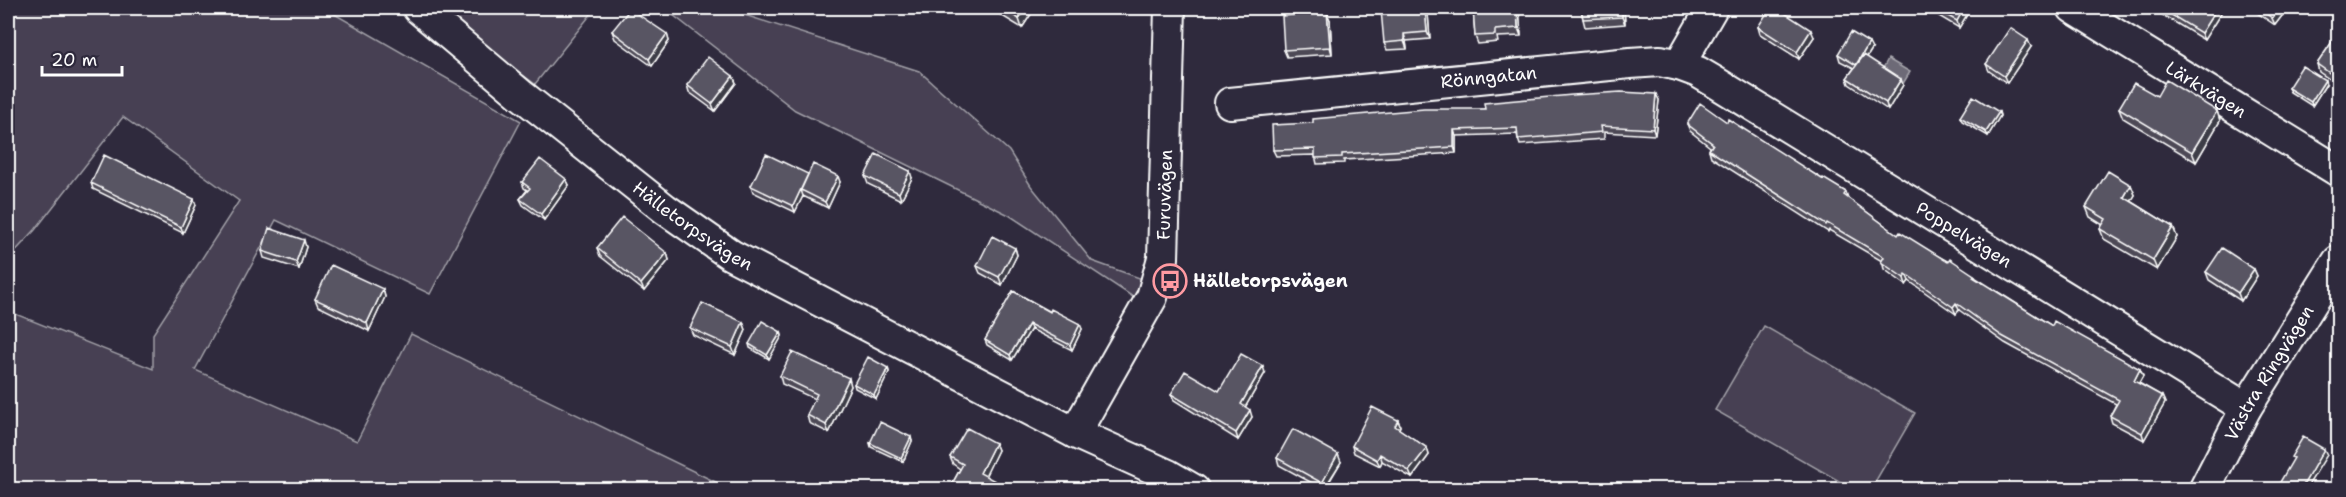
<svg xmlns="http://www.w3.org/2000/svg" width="2346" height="497" font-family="'Shantell Sans',sans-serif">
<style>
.green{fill:#464152;stroke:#a2a0a8;stroke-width:1.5}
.water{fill:#6d6a77;stroke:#a7a6ad;stroke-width:1.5}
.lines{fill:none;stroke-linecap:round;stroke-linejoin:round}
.minor-casing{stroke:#fff;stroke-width:34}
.minor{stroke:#2f2a3d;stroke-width:30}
.wall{fill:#4d4956;stroke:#fff;stroke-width:1.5}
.shaded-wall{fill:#3e3c46;stroke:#fff;stroke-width:1.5}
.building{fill:#595564;stroke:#fff;stroke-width:1.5}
.labels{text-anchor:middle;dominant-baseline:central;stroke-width:4.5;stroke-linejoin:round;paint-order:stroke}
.street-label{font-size:18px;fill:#fff;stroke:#2f2a3d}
.poi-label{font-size:18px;font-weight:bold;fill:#fff;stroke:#2f2a3d;text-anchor:start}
</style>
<rect width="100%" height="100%" fill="#2f2a3d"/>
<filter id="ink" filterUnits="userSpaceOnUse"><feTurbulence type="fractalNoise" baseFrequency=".0167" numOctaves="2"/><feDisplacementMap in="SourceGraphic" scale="12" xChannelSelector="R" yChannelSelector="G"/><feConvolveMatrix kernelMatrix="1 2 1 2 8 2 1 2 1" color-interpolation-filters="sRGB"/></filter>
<g filter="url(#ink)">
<path class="green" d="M8,8H324L521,121L430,294L276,220L195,370L357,441L411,334L730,489H8V311L153,369V334L239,201L123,117L35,230L8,259Z
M432,8H596L535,84Z
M664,8H723L919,71L1009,151L1031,186L1092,261L1148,281L1133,297L1009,215L795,110Z
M1764,326L1915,413L1871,489H1853L1715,410Z"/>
<path class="water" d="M1888,59L1910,72L1901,87L1880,74Z"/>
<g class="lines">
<g class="minor-casing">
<g id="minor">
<path id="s1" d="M418,8L520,94L665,209L731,255L1075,433L1168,475L1194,490"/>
<path id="s2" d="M2073,8L2338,171"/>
<path id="s3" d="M1679,65L1698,72L1715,82L2246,408"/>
<path id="s4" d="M1230,103L1630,63L1660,61L1679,65L1712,8"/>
<path id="s5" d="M1075,433L1152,297L1163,258L1170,8"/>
<path id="s6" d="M2204,490L2246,408L2338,261"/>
</g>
</g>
<use href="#minor" class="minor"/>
</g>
<path class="wall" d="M989,8H1035L1022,28Z
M1425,8L1428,14L1430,39L1406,41L1407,49L1387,50L1384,43Z
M1473,8H1519L1521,36L1497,37L1498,42L1478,44L1475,36Z
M1581,8H1624L1625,24L1585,27L1583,19Z
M1930,8H1971L1959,28L1932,12Z
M2151,8H2224L2204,40Z
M2250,8H2288L2275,25Z
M1330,20L1332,54L1287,57L1284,50Z
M1758,27L1814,37L1799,59L1760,34Z
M612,31L667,34L669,41L652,66L615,39Z
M2338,33V85L2319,72L2317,64Z
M2031,47L2007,83L1989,71L1986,64Z
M1872,49L1867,57L1903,85L1888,110L1849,84L1847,78L1854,68L1840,61L1838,54Z
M733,76L736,83L715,111L689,92L687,85Z
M2326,84L2312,106L2290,92L2288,88Z
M2157,96L2217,111L2220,121L2196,162L2123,118L2119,108Z
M1659,100L1655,135L1604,132V139L1520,145L1518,139L1517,134L1456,136V153L1344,160V163L1317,164L1315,155L1276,156L1273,150L1313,123L1485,109Z
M1999,112L2000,116L1988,136L1962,121L1960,117Z
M1727,122L1822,179L1846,192L1848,198L1898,235L1974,275L1976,278L2052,326L2140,369L2143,376L2139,383L2162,396L2165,403L2144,440L2112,423L2110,416L2116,404L2005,343L1959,310L1956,314L1909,281L1906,285L1884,269L1882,261L1829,230L1828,232L1711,157L1709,150L1710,147L1690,131L1687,124Z
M808,174L840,182L828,208L803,196L795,212L753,192L751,186Z
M865,176L912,178L901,200L868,184Z
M566,179L569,185L544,220L523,205L520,199L527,190L524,188L522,182Z
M91,183L196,205L183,233L93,189Z
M2131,185L2135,195L2131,201L2173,227L2177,237L2157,270L2104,239L2100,229L2103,225L2090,217L2086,207Z
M306,247L299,269L264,258L262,251Z
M597,248L667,253L669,260L644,291L600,256Z
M1015,248L1017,255L1002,285L980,273L977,266Z
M2254,269L2257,276L2241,301L2209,280L2206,272Z
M383,289L385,297L369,331L318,306L315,299Z
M1013,291L1082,329L1072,350L1031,329L1012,360L987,345L985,340Z
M743,322L746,330L735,355L693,335L690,328Z
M781,332L782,336L769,359L750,348L749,344Z
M888,368L889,372L876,399L855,388L854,384Z
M1265,373L1245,407L1252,417L1238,440L1174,400L1171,394L1219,391Z
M780,376L851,386L829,433L809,423L807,415L815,399L782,384Z
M1398,420L1400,426L1399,429L1427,448L1429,455L1412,478L1382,461L1380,466L1354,453L1352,446Z
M912,441L903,462L871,447L870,443Z
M995,443L998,450L985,476L998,489H953L951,486L960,469L953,464L950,457Z
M1277,458L1341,462L1325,489H1323L1279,465Z"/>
<path class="shaded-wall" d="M1025,8H1035L1022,28L1019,19Z
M1425,8L1428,14L1430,39L1427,32Z
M1517,8H1519L1521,36L1518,28Z
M1622,8H1624L1625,24L1622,17Z
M1964,8H1971L1959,28L1957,21Z
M2217,8H2224L2204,40L2201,33Z
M2280,8H2288L2275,25L2272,18Z
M1327,12L1330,20L1332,54L1330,47Z
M1811,30L1814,37L1799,59L1797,52Z
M667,34L669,41L652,66L649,59Z
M1404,34L1406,41L1407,49L1404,41Z
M2028,40L2031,47L2007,83L2004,76Z
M1869,43L1872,49L1858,71L1856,65Z
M733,76L736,83L715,111L712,104Z
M1901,79L1903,85L1888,110L1886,103Z
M2325,80L2326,84L2312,106L2311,102Z
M1656,94L1659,100L1655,135L1653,129Z
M2217,111L2220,121L2196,162L2192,152Z
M1999,112L2000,116L1988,136L1986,132Z
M1454,130L1456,136V153L1454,147Z
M910,171L912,178L901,200L899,193Z
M808,174L801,190L803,196L795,212L793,206Z
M838,176L840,182L828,208L825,202Z
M566,179L569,185L544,220L541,214Z
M2131,185L2135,195L2128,207L2124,197Z
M194,199L196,205L183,233L181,227Z
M2173,227L2177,237L2157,270L2153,260Z
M304,240L306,247L299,269L296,262Z
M1015,248L1017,255L1002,285L999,277Z
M667,253L669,260L644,291L641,284Z
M2254,269L2257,276L2241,301L2238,293Z
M1906,274L1909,281L1906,285L1904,278Z
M383,289L385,297L369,331L367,323Z
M1956,303L1959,310L1956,314L1953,307Z
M743,322L746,330L735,355L732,347Z
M1029,324L1031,329L1012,360L1010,355Z
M1080,324L1082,329L1072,350L1070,345Z
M781,332L782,336L769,359L767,355Z
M1263,366L1265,373L1243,411L1241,404Z
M888,368L889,372L876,399L874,395Z
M2140,369L2143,376L2136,388L2134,381Z
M849,378L851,386L829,433L826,425Z
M2162,396L2165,403L2144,440L2142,433Z
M1250,410L1252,417L1238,440L1236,433Z
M1398,420L1400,426L1397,433L1395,426Z
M911,437L912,441L903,462L901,458Z
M995,443L998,450L983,481L980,473Z
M1427,448L1429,455L1412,478L1409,471Z
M2324,449L2327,455L2306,489H2301Z
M1338,454L1341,462L1324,489L1322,483Z
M1380,454L1382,461L1380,466L1377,460Z
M995,481L998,489H991Z"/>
<path class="building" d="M1001,8H1025L1019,19Z
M1413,8H1425L1427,32L1404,34V41L1384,43L1381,10Z
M1473,8H1517L1518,28L1495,30V35L1475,36Z
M1581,8H1622V17L1583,19Z
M1770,8H1777L1811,30L1797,52L1758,27Z
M1933,8H1964L1957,21Z
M2160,8H2217L2201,33Z
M2258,8H2280L2272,18Z
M630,9L667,34L649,59L612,31Z
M1327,12L1330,47L1284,50L1282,16Z
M2010,28L2028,40L2004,76L1986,64Z
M1851,32L1869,43L1856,65L1838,54Z
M2338,33V79L2317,64Z
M1864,55L1901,79L1886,103L1847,78Z
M708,57L733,76L712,104L687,85Z
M2302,66L2325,80L2311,102L2288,88Z
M2166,80L2217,111L2192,152L2119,108L2134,83L2157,96Z
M1621,92L1656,94L1653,129L1601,126L1602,132L1518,139L1517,128L1454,130V147L1342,154V157L1315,158V149L1273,150L1272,125L1313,123V119L1424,109H1485L1484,103L1572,95Z
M1973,96L1999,112L1986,132L1960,117Z
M1700,103L1727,122L1728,119L1822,179L1823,178L1846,192L1844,195L1898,235L1900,232L1948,262L1950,259L1974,275L1973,277L2052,326L2054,321L2140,369L2134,381L2162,396L2142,433L2110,416L2119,400L2002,336L1956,303L1953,307L1906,274L1904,278L1881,262L1884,257L1827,223L1826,225L1709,150L1713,144L1687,124Z
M766,154L808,174L793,206L751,186Z
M876,154L910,171L899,193L865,176Z
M104,155L194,199L181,227L91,183Z
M540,159L566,179L541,214L520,199L530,188L522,182Z
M813,164L838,176L825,202L801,190Z
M2108,171L2131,185L2124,197L2173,227L2153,260L2100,229L2106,219L2086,207Z
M622,217L667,253L641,284L597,248Z
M269,228L304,240L296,262L262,251Z
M992,236L1015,248L999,277L977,266Z
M2222,248L2254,269L2238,293L2206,272Z
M331,265L383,289L367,323L315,299Z
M1013,291L1050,312L1051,309L1080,324L1070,345L1029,324L1010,355L985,340Z
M702,303L743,322L732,347L690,328Z
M762,321L781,332L767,355L749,344Z
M792,352L849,378L826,425L807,415L817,394L780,376Z
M1241,354L1263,366L1241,404L1250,410L1236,433L1171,394L1185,371L1219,391Z
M868,357L888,368L874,395L854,384Z
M1372,407L1398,420L1395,426L1427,448L1409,471L1380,454L1377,460L1352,446Z
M880,422L911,437L901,458L870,443Z
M967,428L995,443L980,473L995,481L991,489H958L951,486L963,464L950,457Z
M1293,429L1338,454L1322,483L1277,458Z
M2303,437L2324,449L2301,489H2302H2276L2294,458L2291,457Z
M1478,484L1487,489H1475Z"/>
</g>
<defs>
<g id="bus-ring" transform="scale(1.725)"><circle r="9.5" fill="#2f2a3d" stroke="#ff9aa2" stroke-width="1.5"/><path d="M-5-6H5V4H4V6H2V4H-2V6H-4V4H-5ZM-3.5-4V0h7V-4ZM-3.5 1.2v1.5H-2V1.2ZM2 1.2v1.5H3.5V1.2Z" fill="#ff9aa2"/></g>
</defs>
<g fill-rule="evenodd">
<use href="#bus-ring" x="1170" y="281"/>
</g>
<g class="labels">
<g class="street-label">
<text stroke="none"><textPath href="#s4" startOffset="260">Rönngatan</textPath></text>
<text stroke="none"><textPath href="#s2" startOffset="156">Lärkvägen</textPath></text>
<text stroke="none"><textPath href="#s5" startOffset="260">Furuvägen</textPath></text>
<text stroke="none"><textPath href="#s1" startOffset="351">Hälletorpsvägen</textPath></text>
<text stroke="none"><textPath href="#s3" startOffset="332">Poppelvägen</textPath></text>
<text stroke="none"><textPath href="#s6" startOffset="134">Västra Ringvägen</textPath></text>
</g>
<g class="poi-label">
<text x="1193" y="281">Hälletorpsvägen</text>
</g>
</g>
<rect width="2346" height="497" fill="none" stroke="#2f2a3d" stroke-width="30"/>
<rect x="15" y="15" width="2316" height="467" fill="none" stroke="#fff" stroke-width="2" filter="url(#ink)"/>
<path d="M42 66v9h80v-9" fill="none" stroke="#ffffff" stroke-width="3"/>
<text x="51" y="66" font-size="18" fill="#ffffff" stroke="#2f2a3d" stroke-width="4.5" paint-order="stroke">20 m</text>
</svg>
